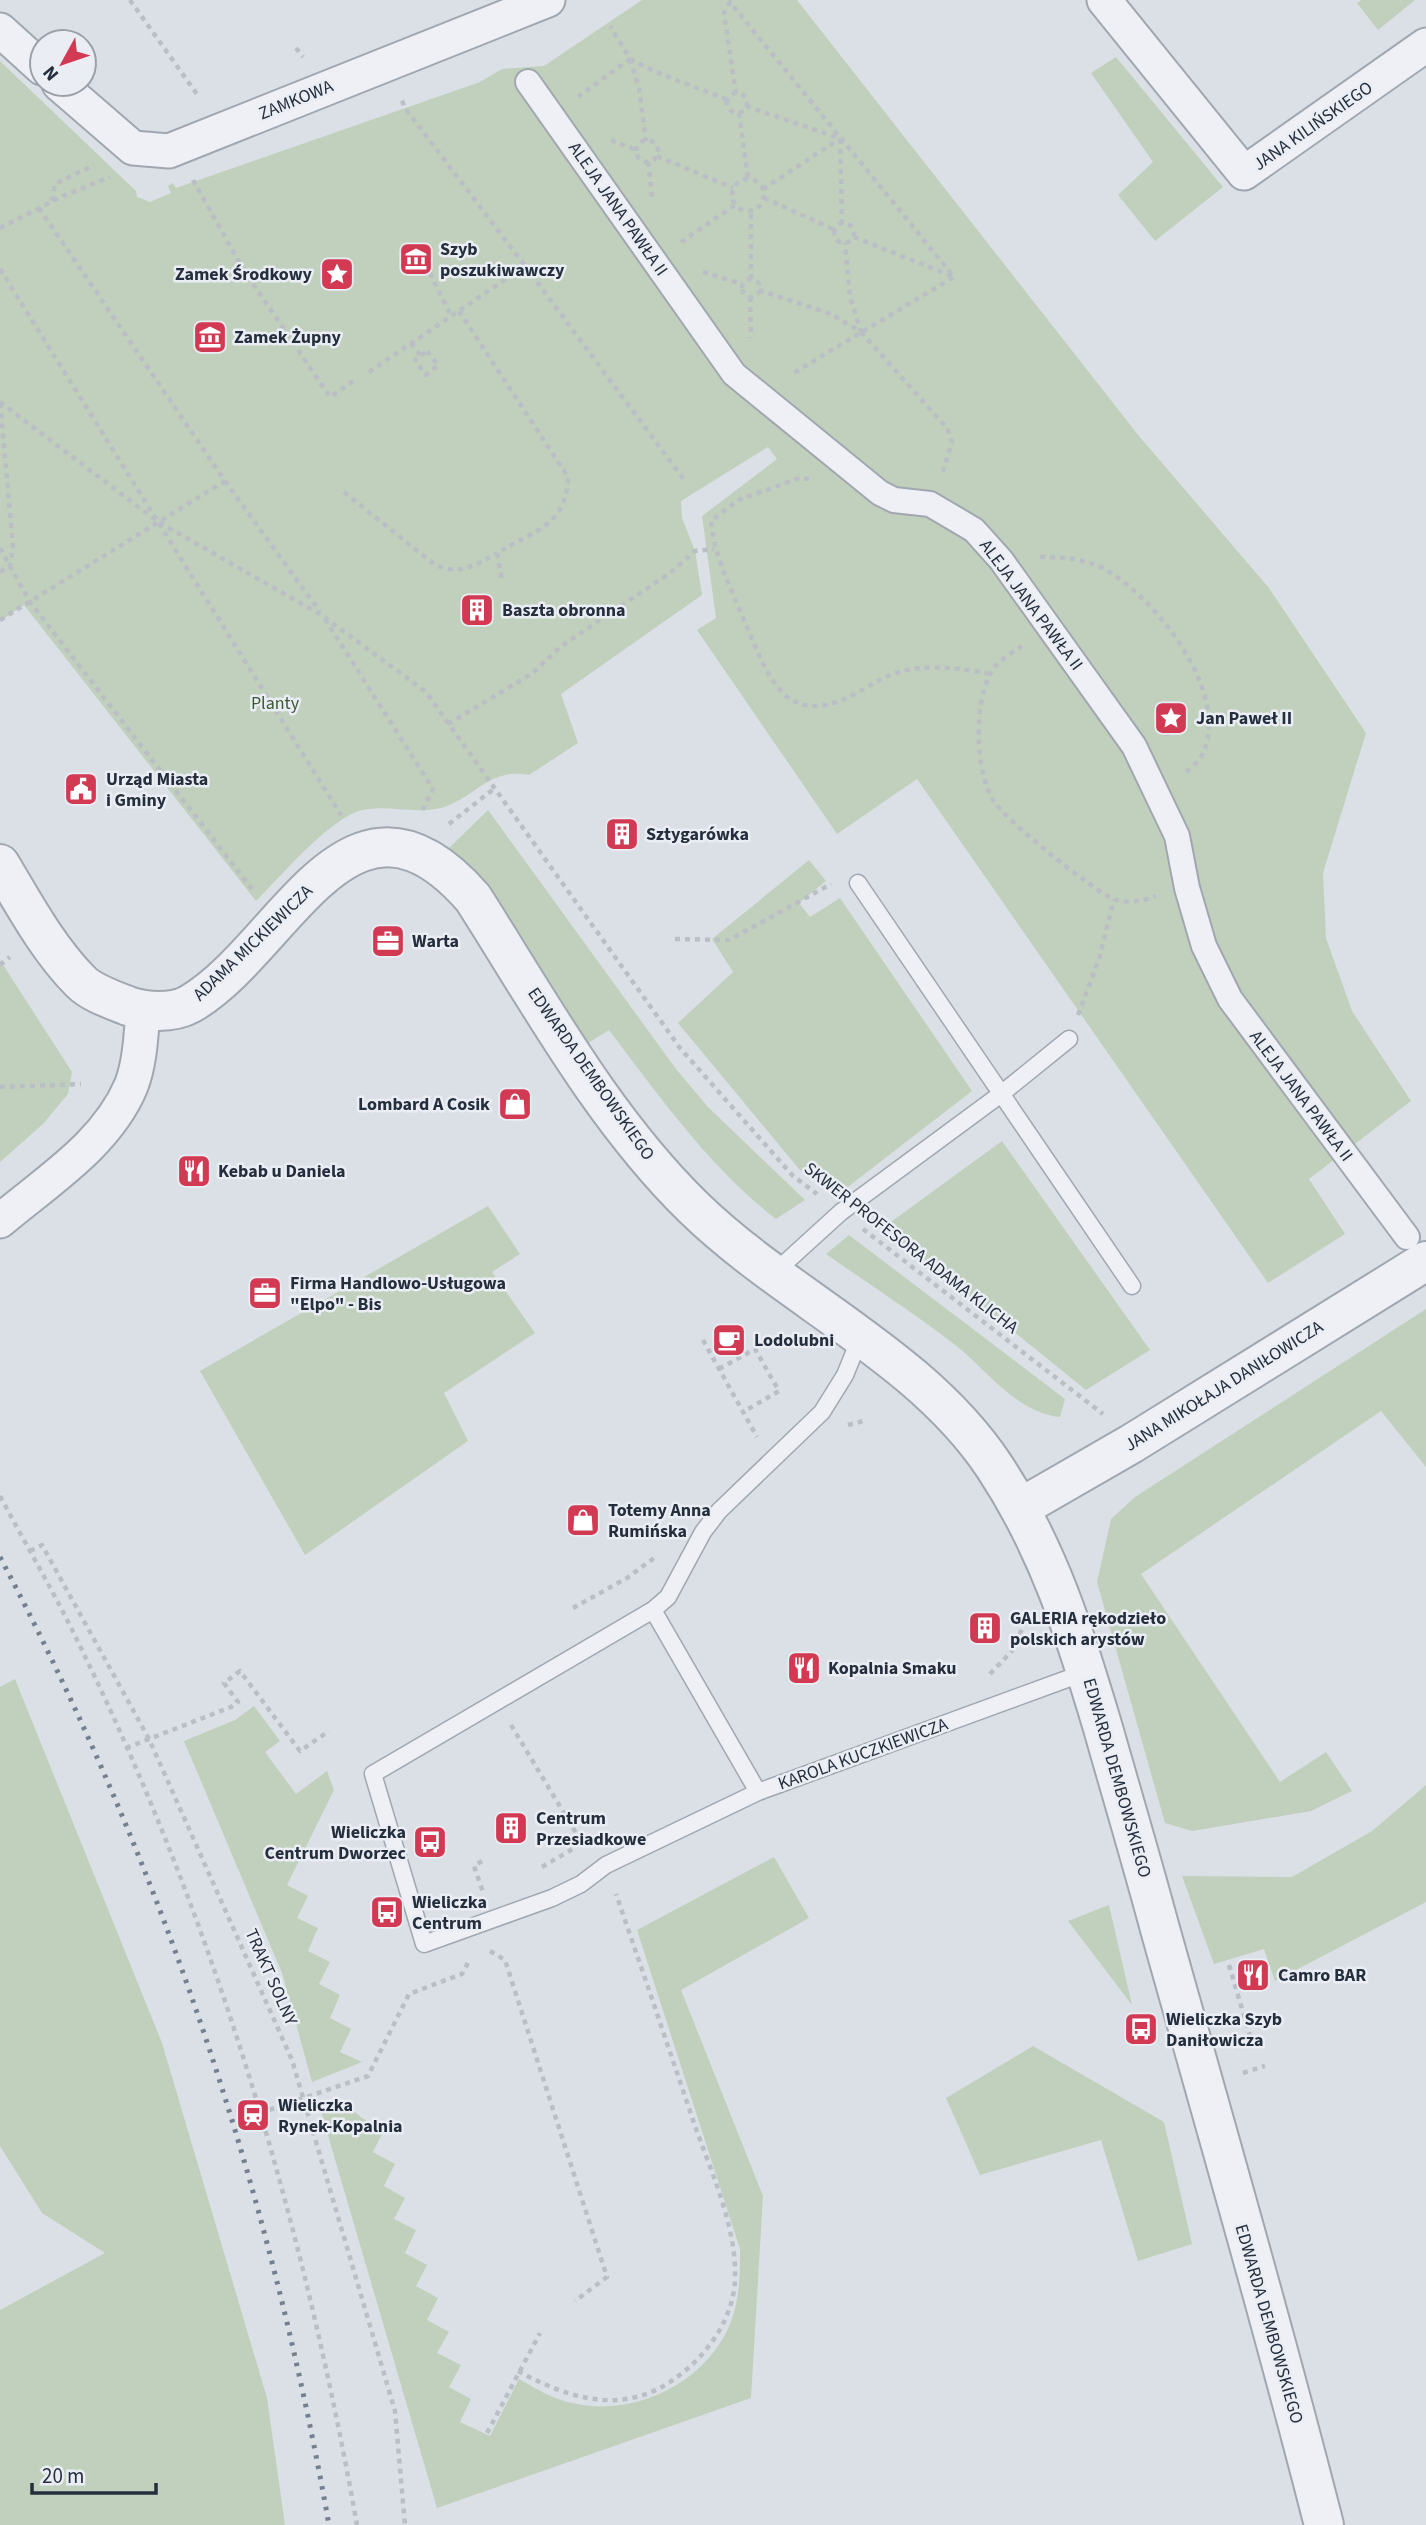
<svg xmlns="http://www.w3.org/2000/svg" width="1426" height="2525" font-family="'Source Sans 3',sans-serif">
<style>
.green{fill:#c1d0bc}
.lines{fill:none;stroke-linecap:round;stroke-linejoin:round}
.service-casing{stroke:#a1a7b0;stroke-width:19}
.pedestrian-casing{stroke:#a1a7b0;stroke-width:28}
.minor-casing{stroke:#a1a7b0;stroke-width:37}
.tertiary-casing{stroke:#a1a7b0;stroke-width:42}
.path{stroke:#babec5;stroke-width:4.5;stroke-dasharray:5 5;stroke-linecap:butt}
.service{stroke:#eef0f5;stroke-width:16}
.pedestrian{stroke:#eef0f5;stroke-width:24}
.minor{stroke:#eef0f5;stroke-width:33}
.tertiary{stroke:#eef0f5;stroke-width:38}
.rail{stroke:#747f90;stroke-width:5;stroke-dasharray:3.5 7;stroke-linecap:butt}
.labels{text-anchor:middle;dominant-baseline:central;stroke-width:5;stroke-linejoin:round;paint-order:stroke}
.street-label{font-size:18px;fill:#252e3d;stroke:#eaeef4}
.poi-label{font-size:18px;font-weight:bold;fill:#252e3d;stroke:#eaeef4;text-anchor:start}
.park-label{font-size:18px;fill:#395932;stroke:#eaeef4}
</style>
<rect width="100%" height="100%" fill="#dbe0e6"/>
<path class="green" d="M642,0H797L1139,436L1269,588L1366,733L1323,873L1326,938L1352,1011L1411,1101L1309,1179L1345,1234L1268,1283L917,779L837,834L697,630L716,618L702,516L777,459L768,447L681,501L682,518L695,551L702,595L561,694L578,743L529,775C490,768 478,794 447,806C420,817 383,802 356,812C324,825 281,876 256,901L24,605L0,621V61L136,191L137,197L150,202L171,193L168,186L173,183L176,188L480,82L502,69L544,66Z
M1361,0H1415L1378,30L1357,3Z
M1116,57L1223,187L1155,241L1118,195L1153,162L1091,73Z
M488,810L676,1069L708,1107L805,1200L776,1219C710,1168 659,1096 609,1030L585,1045L447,850Z
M809,860L826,881L799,903L810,917L840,898L972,1091L840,1193L799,1169L678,1023L733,972L712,939Z
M0,960L72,1072L68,1094L43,1124L0,1162Z
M1002,1141L1150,1350L1086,1390L884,1227Z
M488,1206L520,1254L492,1272L535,1333L444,1393L468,1441L305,1555L200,1371Z
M849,1235L1065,1399L1060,1417C1017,1412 990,1374 959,1348C917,1315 870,1285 826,1254Z
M1426,1309V1467L1381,1411L1141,1574L1280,1782L1326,1752L1352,1791L1311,1811L1192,1831L1165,1823L1097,1582L1111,1519L1135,1497Z
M15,1679L162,2043L267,2398L285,2525H0V2310L105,2253L42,2213L0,2146V1687Z
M254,1706L280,1741L265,1752L296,1794L327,1771L334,1790L287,1885L308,1896L297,1918L318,1928L308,1951L330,1962L319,1984L340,1995L330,2018L351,2029L340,2052L362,2062L312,2082L282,1973L184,1741L235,1720Z
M1426,1785V1902L1275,1981L1264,1949L1214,1964L1182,1876L1292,1877L1372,1831Z
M774,1857L809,1918L681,1990L763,2196L751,2398L437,2508L320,2108L342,2101L362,2118L384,2130L373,2152L395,2164L384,2186L405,2198L394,2219L416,2230L405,2253L427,2265L416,2286L438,2298L427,2320L449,2332L437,2353L461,2365L449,2387L471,2399L460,2422L490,2436L519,2379C530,2385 541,2392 553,2397C620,2425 707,2388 732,2319C740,2295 740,2273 740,2249L637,1930Z
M1109,1905L1132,2005L1068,1921Z
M1033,2046L1164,2122L1192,2244L1138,2261L1101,2140L980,2175L946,2098Z"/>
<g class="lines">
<g class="service-casing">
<path id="service" d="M858,883L1132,1286
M774,1273L841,1212L1001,1094L1069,1039
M860,1338L845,1375L822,1412L719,1511L703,1532L668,1597L653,1610L373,1774L424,1944L552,1898L581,1884L606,1865L758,1792L1086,1672
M653,1610L758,1792"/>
</g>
<g class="pedestrian-casing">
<path id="pedestrian" d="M528,82L734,374L880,493L894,500L930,504L974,530L1001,560L1134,746L1177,836L1187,888L1204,946L1230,999L1407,1237"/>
</g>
<g class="minor-casing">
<path id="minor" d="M1104,0L1244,173L1426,45
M0,30L42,68
M59,84L133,148L169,151L548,0
M0,1221C47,1181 106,1145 131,1086C140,1063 141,1035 143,1011"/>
</g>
<g class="tertiary-casing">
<path id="tertiary" d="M0,864C24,904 48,949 81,982C92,993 113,1000 128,1006C146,1012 172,1014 190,1004C285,949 350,757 473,898C540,1003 603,1119 693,1207C787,1299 920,1355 994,1466C1049,1549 1075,1634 1103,1728C1122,1795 1142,1862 1160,1929C1216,2128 1273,2326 1324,2525
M1020,1508L1131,1444L1426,1261"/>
</g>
<path class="path" d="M130,0L199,97
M296,48L303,57
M630,59L656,72L728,100
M630,59L639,88L646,141
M727 103a10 10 0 1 1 20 0a10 10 0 1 1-20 0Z
M736,94L724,13L730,2L954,277L790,375
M578,97L630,59L610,26
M746,106L839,138
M739,113L748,178
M840,139L842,223
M611,140L636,150
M636 151a11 11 0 1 1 22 0a11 11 0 1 1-22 0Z
M657,156L733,188
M648,162L652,197
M732 195a16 16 0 1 1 32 0a16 16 0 1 1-32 0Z
M193,180L243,269L330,397L355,380
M763,189L839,139
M764,198L835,230
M52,201L55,184L94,165
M39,208L225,481L320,612
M834 233a10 10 0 1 1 20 0a10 10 0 1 1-20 0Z
M0,228L63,196L110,177
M854,237L954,277
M681,242L735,205
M421,255L451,316
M525,266L685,481
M0,269L341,815
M703,272L742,284
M751,279V211
M742 288a9 9 0 1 1 18 0a9 9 0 1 1-18 0Z
M759,290L831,314L861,332L850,297L845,243
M750,297L751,338
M459,311L568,477C567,525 534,531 497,553L502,580
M861,332L947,428L952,442L942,474
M411,343L421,356
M427,351L438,365L426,375L415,360Z
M369,372L525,266L405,108L401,98
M0,402L157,521L323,616L426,692L680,1048L793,1176L817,1194
M809,479L800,478L738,500L711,521C715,561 734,595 749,632C768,675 784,723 842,700C861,693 879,677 899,672C928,664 961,668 990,674
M344,492L435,565C460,575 475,566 497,553
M0,548L30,602L252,889
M1040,557C1060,557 1079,558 1098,566C1151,590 1232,693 1203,753C1200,761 1191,768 1185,773
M0,572L10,566L13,547L0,401
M325,619L433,789L421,813
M0,620L225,481
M1022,646C1011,654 996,661 990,674C974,705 975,771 993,800C1004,819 1093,891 1114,899C1127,904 1143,901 1156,896
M1164 718a8 8 0 1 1 16 0a8 8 0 1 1-16 0Z
M448,724L533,673L560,647L670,573L695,551L714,549
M1167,736L1169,726
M449,824L495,788
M675,939L729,940L831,884
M0,965L10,957
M1078,1015L1099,959L1114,899
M0,1087L81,1084
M863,1229L1103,1414
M703,1340L757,1437
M719,1369L755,1349L779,1391L743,1412
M848,1425L867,1420
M0,1496C26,1545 54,1592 78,1642C214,1919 303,2221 357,2525
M30,1551L42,1545L149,1739L292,2060L395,2411L405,2525
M573,1608L627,1578L654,1558
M990,1674L1011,1652L1026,1621
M511,1725L582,1843
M126,1748L231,1707L238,1702L224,1683L240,1671L300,1751L329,1731
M482,1861L474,1866L483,1892
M542,1867L576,1847
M490,1951L505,1960L607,2277L575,2301
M1229,1965L1254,2049
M1243,2073L1265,2066
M260,2113L368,2076L409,1994L462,1974L470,1959
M518,2371C568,2398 621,2416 673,2380C705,2358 733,2321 735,2280C737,2228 712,2174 695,2126C669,2049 643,1972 616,1894
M487,2433L540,2333"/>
<use href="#service" class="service"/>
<use href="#pedestrian" class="pedestrian"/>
<use href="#minor" class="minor"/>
<use href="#tertiary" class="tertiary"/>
<path class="rail" d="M0,1557C161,1862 269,2186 329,2525"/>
</g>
<defs>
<g id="museum-square" transform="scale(1.75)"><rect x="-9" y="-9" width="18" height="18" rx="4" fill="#d23952" stroke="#eaeef4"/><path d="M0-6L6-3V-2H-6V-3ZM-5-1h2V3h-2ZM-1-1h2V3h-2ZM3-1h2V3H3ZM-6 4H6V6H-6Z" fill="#fff"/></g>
<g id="sight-square" transform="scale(1.75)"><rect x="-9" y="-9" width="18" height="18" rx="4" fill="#d23952" stroke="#eaeef4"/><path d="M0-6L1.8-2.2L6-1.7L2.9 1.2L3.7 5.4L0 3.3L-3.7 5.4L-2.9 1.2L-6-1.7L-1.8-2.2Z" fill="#fff"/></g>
<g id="building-square" transform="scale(1.75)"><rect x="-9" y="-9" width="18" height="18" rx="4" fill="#d23952" stroke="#eaeef4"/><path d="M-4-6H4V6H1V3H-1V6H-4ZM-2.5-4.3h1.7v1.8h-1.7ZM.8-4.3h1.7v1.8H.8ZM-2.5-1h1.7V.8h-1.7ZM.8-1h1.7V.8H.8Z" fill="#fff"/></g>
<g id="civic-square" transform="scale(1.75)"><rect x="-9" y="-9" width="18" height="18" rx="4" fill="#d23952" stroke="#eaeef4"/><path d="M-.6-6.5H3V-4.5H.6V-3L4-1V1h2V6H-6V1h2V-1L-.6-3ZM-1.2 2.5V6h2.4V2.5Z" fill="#fff"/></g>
<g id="office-square" transform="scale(1.75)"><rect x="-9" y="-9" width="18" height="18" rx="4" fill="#d23952" stroke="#eaeef4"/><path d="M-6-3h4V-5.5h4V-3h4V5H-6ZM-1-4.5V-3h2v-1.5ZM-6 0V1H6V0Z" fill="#fff"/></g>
<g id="shop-square" transform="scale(1.75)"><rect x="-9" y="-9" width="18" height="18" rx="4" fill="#d23952" stroke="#eaeef4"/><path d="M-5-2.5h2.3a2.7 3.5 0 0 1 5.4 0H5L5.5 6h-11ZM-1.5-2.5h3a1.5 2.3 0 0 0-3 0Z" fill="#fff"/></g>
<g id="restaurant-square" transform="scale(1.75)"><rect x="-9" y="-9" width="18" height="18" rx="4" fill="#d23952" stroke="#eaeef4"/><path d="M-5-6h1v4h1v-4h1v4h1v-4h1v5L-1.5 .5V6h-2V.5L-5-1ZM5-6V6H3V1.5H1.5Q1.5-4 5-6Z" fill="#fff"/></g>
<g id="cafe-square" transform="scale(1.75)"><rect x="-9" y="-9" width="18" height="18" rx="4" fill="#d23952" stroke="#eaeef4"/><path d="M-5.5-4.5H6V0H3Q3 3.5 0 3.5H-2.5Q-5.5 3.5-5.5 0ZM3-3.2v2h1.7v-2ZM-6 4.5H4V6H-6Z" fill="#fff"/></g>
<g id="bus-square" transform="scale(1.75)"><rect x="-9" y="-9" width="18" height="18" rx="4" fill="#d23952" stroke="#eaeef4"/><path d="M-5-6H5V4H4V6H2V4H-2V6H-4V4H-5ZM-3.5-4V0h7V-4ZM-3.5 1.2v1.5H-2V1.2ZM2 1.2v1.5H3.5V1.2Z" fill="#fff"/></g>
<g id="station-square" transform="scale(1.75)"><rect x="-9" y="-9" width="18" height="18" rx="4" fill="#d23952" stroke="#eaeef4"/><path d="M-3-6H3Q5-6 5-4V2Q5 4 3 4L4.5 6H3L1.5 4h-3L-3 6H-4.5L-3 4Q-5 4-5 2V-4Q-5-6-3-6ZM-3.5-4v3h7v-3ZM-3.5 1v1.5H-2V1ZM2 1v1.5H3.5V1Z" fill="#fff"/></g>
</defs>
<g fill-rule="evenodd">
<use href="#museum-square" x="416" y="259"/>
<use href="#sight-square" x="337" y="274"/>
<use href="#museum-square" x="210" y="337"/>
<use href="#building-square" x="477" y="610"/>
<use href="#sight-square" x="1171" y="718"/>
<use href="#civic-square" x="81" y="789"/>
<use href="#building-square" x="622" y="834"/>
<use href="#office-square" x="388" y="941"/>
<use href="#shop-square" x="515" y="1104"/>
<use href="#restaurant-square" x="194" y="1171"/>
<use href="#office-square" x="265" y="1293"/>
<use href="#cafe-square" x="729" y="1340"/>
<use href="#shop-square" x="583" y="1520"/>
<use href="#building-square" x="985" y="1628"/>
<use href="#restaurant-square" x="804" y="1668"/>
<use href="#building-square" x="511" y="1828"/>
<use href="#bus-square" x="430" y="1842"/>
<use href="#bus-square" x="387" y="1912"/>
<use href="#restaurant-square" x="1253" y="1975"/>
<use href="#bus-square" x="1141" y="2029"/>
<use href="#station-square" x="253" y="2115"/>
</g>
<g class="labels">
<g class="street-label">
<text transform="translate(296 100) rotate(-22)">ZAMKOWA</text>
<text transform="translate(1313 126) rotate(-35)">JANA KILIŃSKIEGO</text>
<text transform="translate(618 209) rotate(55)">ALEJA JANA PAWŁA II</text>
<text transform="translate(1031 605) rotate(53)">ALEJA JANA PAWŁA II</text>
<text transform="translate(253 943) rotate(-44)">ADAMA MICKIEWICZA</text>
<text transform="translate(591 1074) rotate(55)">EDWARDA DEMBOWSKIEGO</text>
<text transform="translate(1301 1096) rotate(53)">ALEJA JANA PAWŁA II</text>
<text transform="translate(911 1248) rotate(38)">SKWER PROFESORA ADAMA KLICHA</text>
<text transform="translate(1224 1386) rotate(-32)">JANA MIKOŁAJA DANIŁOWICZA</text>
<text transform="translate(863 1754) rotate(-20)">KAROLA KUCZKIEWICZA</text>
<text transform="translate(1117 1778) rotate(74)">EDWARDA DEMBOWSKIEGO</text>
<text transform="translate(271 1977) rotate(66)">TRAKT SOLNY</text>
<text transform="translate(1269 2324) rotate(74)">EDWARDA DEMBOWSKIEGO</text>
</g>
<g class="poi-label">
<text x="440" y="249">Szyb<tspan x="440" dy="21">poszukiwawczy</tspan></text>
<text x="312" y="274" text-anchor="end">Zamek Środkowy</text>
<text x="234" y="337">Zamek Żupny</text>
<text x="502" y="610">Baszta obronna</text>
<text x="1196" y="718">Jan Paweł II</text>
<text x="106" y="779">Urząd Miasta<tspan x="106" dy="21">i Gminy</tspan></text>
<text x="646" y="834">Sztygarówka</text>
<text x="412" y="941">Warta</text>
<text x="490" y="1104" text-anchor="end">Lombard A Cosik</text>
<text x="218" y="1171">Kebab u Daniela</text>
<text x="290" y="1283">Firma Handlowo-Usługowa<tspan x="290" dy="21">"Elpo" - Bis</tspan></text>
<text x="754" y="1340">Lodolubni</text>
<text x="608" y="1510">Totemy Anna<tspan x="608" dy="21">Rumińska</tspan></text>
<text x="1010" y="1618">GALERIA rękodzieło<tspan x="1010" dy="21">polskich arystów</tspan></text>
<text x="828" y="1668">Kopalnia Smaku</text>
<text x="536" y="1818">Centrum<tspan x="536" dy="21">Przesiadkowe</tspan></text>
<text x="406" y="1832" text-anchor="end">Wieliczka<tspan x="406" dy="21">Centrum Dworzec</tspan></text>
<text x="412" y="1902">Wieliczka<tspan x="412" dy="21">Centrum</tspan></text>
<text x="1278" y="1975">Camro BAR</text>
<text x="1166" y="2019">Wieliczka Szyb<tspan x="1166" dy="21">Daniłowicza</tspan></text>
<text x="278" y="2105">Wieliczka<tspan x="278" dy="21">Rynek-Kopalnia</tspan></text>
</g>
<g class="park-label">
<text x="275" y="703">Planty</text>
</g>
</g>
<g transform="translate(63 63) rotate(230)"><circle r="33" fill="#eaeef4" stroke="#9ba1ab" stroke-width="2"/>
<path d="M0-5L12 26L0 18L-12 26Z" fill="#d23952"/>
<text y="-10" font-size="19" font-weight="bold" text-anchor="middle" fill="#252e3d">N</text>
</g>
<path d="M32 2483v10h124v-10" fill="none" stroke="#252e3d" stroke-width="3.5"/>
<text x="42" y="2483" font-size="21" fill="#252e3d" stroke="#eaeef4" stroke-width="5" paint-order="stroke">20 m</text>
</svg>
